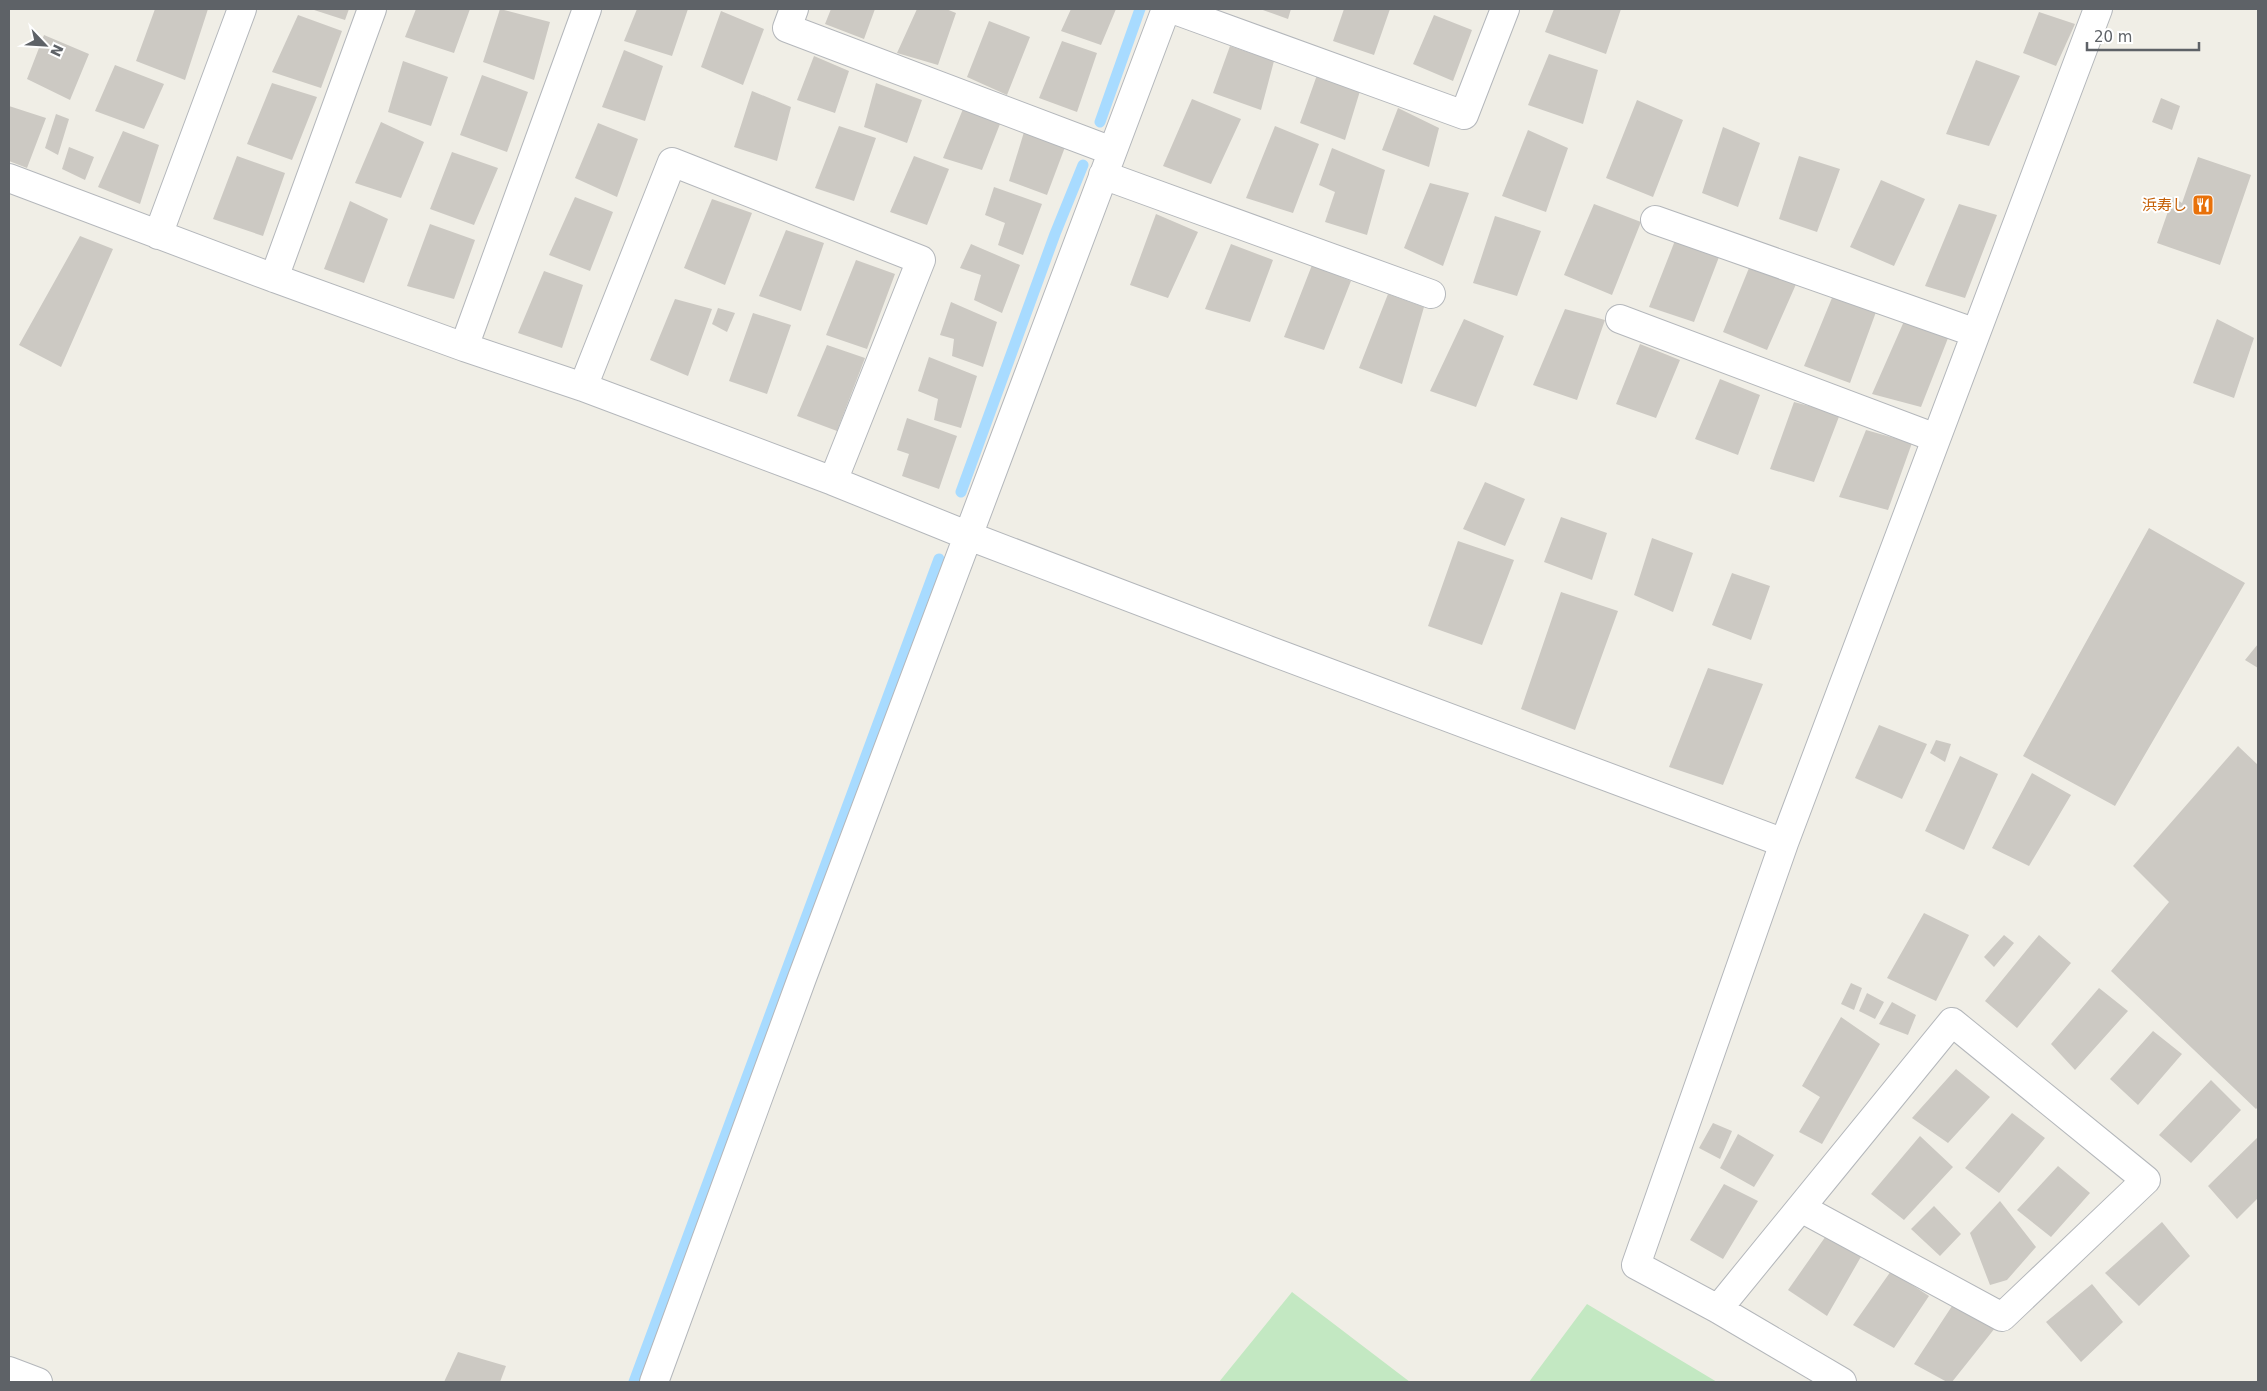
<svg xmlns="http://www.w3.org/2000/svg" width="2267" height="1391" font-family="'DejaVu Sans','Noto Sans JP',sans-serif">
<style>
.green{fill:#c3e8c2}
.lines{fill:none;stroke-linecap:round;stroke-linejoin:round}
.stream{stroke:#a8dbff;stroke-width:11}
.building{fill:#ccc9c3}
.street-casing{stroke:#b4b7bb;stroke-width:30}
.street{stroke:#fff;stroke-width:28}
.labels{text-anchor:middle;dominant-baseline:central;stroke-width:4;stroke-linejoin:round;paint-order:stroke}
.food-label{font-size:15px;fill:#c56008;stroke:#fff;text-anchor:end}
</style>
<rect width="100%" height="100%" fill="#f0eee6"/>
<path class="green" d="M1292,1292L1410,1382H1219Z
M1587,1304L1717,1382H1529Z"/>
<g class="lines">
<path class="stream" d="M1100,122L1140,9
M961,492L1055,234L1083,165
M634,1382L939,559"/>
</g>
<path class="building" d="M155,9H208L185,80L136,61Z
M311,9H349L345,20Z
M416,9H470L454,53L405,37Z
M500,9L550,22L534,80L483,62Z
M637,9H688L672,56L624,41Z
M831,9H875L864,39L825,24Z
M917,9H946L956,13L938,65L897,53Z
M1071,9H1116L1101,45L1061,31Z
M1260,9H1291L1288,19Z
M1344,9H1390L1374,55L1333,41Z
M1554,9H1621L1606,54L1545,32Z
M721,11L764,29L743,85L701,67Z
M2039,12L2075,24L2056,66L2023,53Z
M298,15L342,31L321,88L272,72Z
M1434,15L1472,30L1453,81L1413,64Z
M989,21L1030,37L1007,95L967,77Z
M44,35L89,54L70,100L27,79Z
M1062,41L1097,53L1077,112L1039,98Z
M1230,46L1274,61L1261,110L1213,93Z
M624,50L663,66L645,121L602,107Z
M1549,54L1598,70L1583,124L1528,105Z
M814,56L849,71L835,113L797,100Z
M1976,60L2020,76L1989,146L1946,134Z
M403,61L448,77L431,126L388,112Z
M115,65L164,84L144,129L95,111Z
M482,75L528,92L507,152L460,135Z
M1317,75L1360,91L1345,140L1300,123Z
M272,83L317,97L292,160L247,144Z
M876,83L922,100L907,143L864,127Z
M752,91L791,107L777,161L734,147Z
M2161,98L2180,106L2172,130L2152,122Z
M1192,99L1241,119L1211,184L1163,166Z
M1637,100L1683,120L1653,197L1606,178Z
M9,106L46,118L27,168L9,161Z
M1398,108L1439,128L1429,167L1382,150Z
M963,109L1000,124L982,170L943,158Z
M56,114L69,119L58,155L45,148Z
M381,122L424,142L401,198L355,183Z
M598,123L638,139L617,197L575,178Z
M839,126L876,138L854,201L815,188Z
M1275,126L1319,144L1293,213L1246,198Z
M1723,127L1760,143L1738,207L1702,193Z
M1528,130L1568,148L1546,212L1502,196Z
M123,131L159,145L140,204L98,187Z
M1024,132L1065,147L1047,195L1009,181Z
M69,147L94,157L85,180L62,169Z
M1332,148L1385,170L1367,235L1325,222L1335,192L1319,185Z
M452,152L498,168L474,225L430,209Z
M237,156L285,173L263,236L213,219Z
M914,156L949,169L927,225L890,212Z
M1799,156L1840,169L1817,232L1779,219Z
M2198,157L2251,175L2220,265L2157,243L2173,197L2182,203Z
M1881,180L1925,199L1894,266L1850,247Z
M1430,183L1469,193L1443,266L1404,248Z
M994,187L1042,204L1023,255L998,245L1005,223L985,215Z
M575,197L613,212L590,271L549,255Z
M712,199L752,213L725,285L684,268Z
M350,201L388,219L364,283L324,269Z
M1594,204L1641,222L1612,295L1564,275Z
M1959,204L1997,215L1965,298L1925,286Z
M1156,214L1198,232L1168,298L1130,285Z
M1495,216L1541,231L1517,296L1473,283Z
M430,224L475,240L454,299L407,286Z
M786,230L824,243L801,311L759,296Z
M80,236L113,249L61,367L19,345Z
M1676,238L1719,257L1694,322L1649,307Z
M971,244L1020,265L1002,313L974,300L981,275L960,268Z
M1231,244L1273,260L1250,322L1205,309Z
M856,260L895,274L867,349L826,335Z
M1312,265L1351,281L1324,350L1284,337Z
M1749,268L1797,282L1767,350L1723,332Z
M544,271L583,285L562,348L518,333Z
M1834,293L1876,312L1850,383L1804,366Z
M1388,294L1424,307L1402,384L1359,368Z
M675,299L712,309L688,376L650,360Z
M951,302L997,322L983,367L952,356L954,339L940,335Z
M718,308L735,313L727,332L712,324Z
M1565,309L1605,320L1577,400L1533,385Z
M753,313L791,325L767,394L729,381Z
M1464,319L1504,336L1476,407L1430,391Z
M1905,319L1950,333L1921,407L1872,394Z
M2217,319L2254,338L2234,398L2193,383Z
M1640,344L1680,360L1656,418L1616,404Z
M827,345L865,358L837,431L797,416Z
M929,357L977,376L961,428L934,420L938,399L918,391Z
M1720,379L1760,395L1738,455L1695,439Z
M1794,402L1840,414L1814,482L1770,469Z
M907,418L957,436L939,489L902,476L909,454L897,450Z
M1866,430L1912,443L1888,510L1839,497Z
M1485,482L1525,499L1505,546L1463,529Z
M1561,517L1607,533L1592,580L1544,562Z
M2149,528L2245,583L2115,806L2023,756Z
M1652,538L1693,553L1673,612L1634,595Z
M1458,541L1514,560L1482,645L1428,626Z
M1732,573L1770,586L1751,640L1712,625Z
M1561,592L1618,611L1575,730L1521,709Z
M2258,644V668L2245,660Z
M1708,668L1763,684L1723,785L1669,767Z
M1879,725L1927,744L1902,799L1855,778Z
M1936,740L1951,744L1945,762L1930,753Z
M2238,746L2258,765V1107L2256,1109L2111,971L2169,902L2133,866Z
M1960,756L1998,774L1964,850L1925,831Z
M2032,773L2071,795L2029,866L1992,848Z
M1924,913L1969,935L1936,1001L1887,978Z
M2004,935L2014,943L1994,967L1984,957Z
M2039,935L2071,963L2017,1028L1985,1001Z
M1851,983L1862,988L1854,1010L1841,1004Z
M2099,988L2128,1011L2075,1070L2051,1044Z
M1867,993L1884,1002L1875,1019L1859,1011Z
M1892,1002L1916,1015L1908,1035L1879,1024Z
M1841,1017L1880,1044L1822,1144L1799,1132L1820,1097L1802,1086Z
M2153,1031L2182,1054L2138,1105L2110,1079Z
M1956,1069L1990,1097L1948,1143L1912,1118Z
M2211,1080L2241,1110L2191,1163L2159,1135Z
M2012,1113L2045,1138L1999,1193L1965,1168Z
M1713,1123L1732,1131L1720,1159L1699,1148Z
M1738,1134L1774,1155L1754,1187L1720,1168Z
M1920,1136L1953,1167L1904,1220L1871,1194Z
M2258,1137V1198L2237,1219L2208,1186Z
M2058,1166L2090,1193L2051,1237L2017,1210Z
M1724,1184L1758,1201L1723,1259L1690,1240Z
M2000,1201L2036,1247L2007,1280L1990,1285L1970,1233Z
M1934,1206L1961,1234L1940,1256L1911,1229Z
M2162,1222L2190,1256L2139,1306L2105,1273Z
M1828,1233L1862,1255L1827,1316L1788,1290Z
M1891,1271L1929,1296L1894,1348L1853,1325Z
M2092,1284L2123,1322L2081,1362L2046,1322Z
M1954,1303L1995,1328L1952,1382H1947L1914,1364Z
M458,1352L506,1366L500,1382H444Z"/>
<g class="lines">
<g class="street-casing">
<path id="street" d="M794,9L787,28L1112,151
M1172,9L1464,115L1505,9
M1103,175L1431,294
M9,178L274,278L464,347L583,387L833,481L969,536L1268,650L1784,843
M1655,220L1976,333
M158,235L242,9
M274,278L372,9
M1620,319L1936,438
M464,347L587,9
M583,387L672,162L921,260L833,481
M1718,1309L1952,1022L2146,1180L2002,1317L1801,1208
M9,1371L38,1382
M654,1382L802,978L1166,9
M1842,1382L1718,1309L1636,1265L1784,843L2098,9"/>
</g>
<use href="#street" class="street"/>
</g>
<defs>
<g id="restaurant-square" transform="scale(1.125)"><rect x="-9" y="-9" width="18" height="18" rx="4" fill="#e8710a" stroke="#fff"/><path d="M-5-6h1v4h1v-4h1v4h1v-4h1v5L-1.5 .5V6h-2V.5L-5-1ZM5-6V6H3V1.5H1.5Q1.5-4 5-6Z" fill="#fff"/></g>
</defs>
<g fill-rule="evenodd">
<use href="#restaurant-square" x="2203" y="205"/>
</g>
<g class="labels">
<g class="food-label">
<text x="2187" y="205">浜寿し</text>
</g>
</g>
<rect width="2267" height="1391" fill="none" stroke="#5e6267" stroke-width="20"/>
<g transform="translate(45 45) rotate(115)" stroke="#ffffff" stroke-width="4" paint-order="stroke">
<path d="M0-4L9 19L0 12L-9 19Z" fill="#5e6267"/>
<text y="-8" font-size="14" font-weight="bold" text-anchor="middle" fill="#5e6267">N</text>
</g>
<path d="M2087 42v8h112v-8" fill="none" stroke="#5e6267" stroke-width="2.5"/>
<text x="2094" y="42" font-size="15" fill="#5e6267" stroke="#ffffff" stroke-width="4" paint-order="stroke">20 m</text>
</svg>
